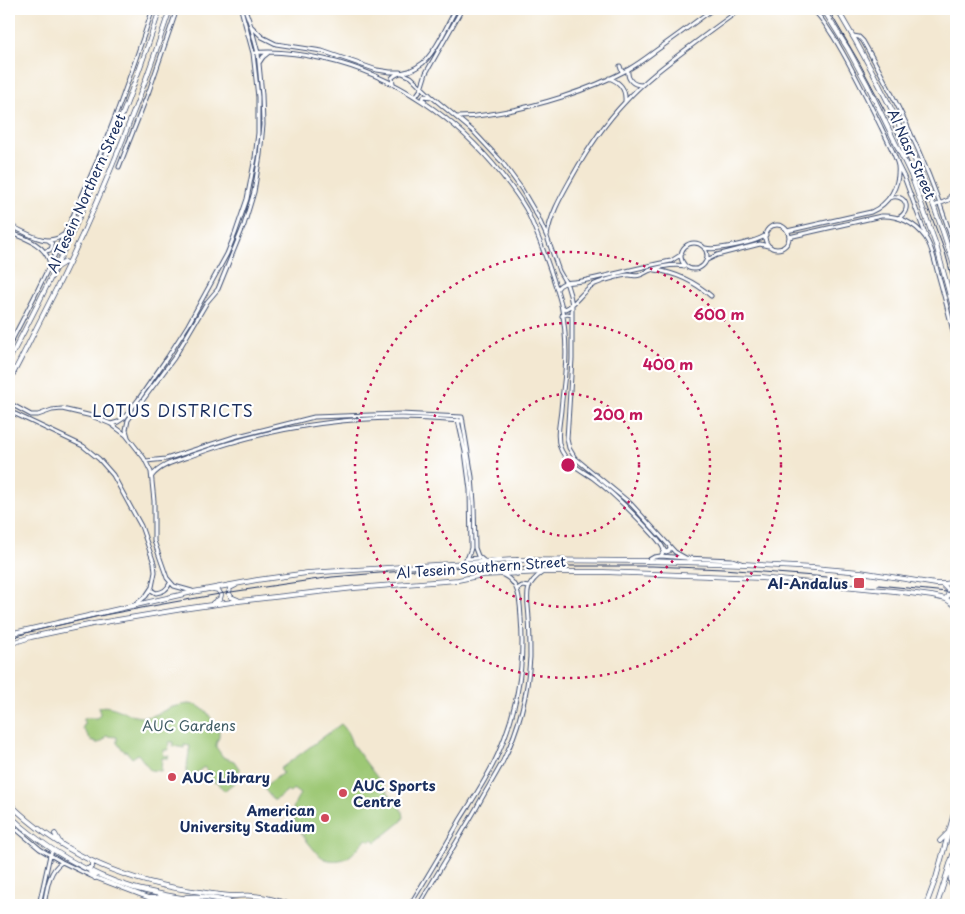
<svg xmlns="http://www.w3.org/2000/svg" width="965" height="914" font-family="'Playpen Sans',sans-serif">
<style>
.green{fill:#9dc875;stroke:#5c7c6a}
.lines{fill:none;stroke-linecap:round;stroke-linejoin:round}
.secondary-casing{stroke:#3b4b6f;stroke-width:5}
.primary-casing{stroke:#3b4b6f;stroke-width:5.5}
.secondary{stroke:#fff;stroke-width:3}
.primary{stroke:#fff;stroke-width:4}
.rail{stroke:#1b2f5e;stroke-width:1}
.ring{fill:none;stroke:#c2185b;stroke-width:2.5;stroke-dasharray:2.5 5}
.poi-dot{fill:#d1495b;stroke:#fff;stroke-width:2}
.labels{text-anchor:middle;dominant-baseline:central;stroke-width:4.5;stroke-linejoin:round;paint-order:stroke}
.street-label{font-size:14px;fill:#1b2f5e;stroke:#fff}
.poi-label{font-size:14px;font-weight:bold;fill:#1b2f5e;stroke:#fff;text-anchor:end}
.park-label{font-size:14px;fill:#425d65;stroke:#fff}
.quarter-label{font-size:16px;letter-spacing:1px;fill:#1b2f5e;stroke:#fff}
.centre{fill:#c2185b;stroke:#fff;stroke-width:2.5}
.ring-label{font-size:15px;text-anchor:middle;font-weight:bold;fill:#c2185b;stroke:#fff;stroke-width:4.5;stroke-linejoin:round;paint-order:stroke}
</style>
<rect width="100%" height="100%" fill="#fff"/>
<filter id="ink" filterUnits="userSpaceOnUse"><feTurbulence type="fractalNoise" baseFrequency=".02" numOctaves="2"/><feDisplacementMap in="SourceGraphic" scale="10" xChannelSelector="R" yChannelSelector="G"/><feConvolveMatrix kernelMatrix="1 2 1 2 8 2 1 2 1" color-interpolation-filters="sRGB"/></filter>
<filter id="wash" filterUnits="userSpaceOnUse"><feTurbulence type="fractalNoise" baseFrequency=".0096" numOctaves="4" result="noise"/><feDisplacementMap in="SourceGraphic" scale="20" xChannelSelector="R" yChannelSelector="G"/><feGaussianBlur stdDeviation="1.12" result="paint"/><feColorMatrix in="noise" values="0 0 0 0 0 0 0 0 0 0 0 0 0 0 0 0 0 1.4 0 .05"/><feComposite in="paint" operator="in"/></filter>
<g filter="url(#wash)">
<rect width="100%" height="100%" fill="#f3e8d2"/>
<path class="green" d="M188,704L197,705L207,712L219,731V737L216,744V747L223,757L234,761L240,770L232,777L235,782L224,791L218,782L215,783L204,767L188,779H185L190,746L184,745V748L173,746V742H169L168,750H164L163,755L169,756L168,758H162L161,771L150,770L138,754L132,758L126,751H124L117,743V737L106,736L105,739L99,743H96V741H92L83,729V726L86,724L83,720L86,718H97L100,714L99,707C113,703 126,716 141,717C154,718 161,711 172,707C177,706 182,705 188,704Z
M341,724C346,728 350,737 352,744L403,812L404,817L401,822L376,842L373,839L370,842L367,839C358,845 355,855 344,859C338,861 331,861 325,859C315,854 295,827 293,815C292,807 296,800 300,794L293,789L290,793L287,791L275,800H273L263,787L283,773L280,769Z"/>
</g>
<g filter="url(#ink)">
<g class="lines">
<g class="secondary-casing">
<path id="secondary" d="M251,26L262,37L276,44L322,51L377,70L390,72H400L411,77L432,97L474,132L502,162L521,188L538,217L547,237L559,271L567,285L570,295L572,305V359L567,439L569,448L575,458L631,504L675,552L691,561
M853,36L859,37L863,41C902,109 934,178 956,253
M253,53C277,50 301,54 324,59C395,75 457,118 502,175C510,185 519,197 526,209C532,221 537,234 542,247C549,266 556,285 561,304C565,325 567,351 565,372C564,385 562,397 561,410C560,422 556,436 560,447C565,462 581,470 593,478C613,493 631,511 648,529C654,536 661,542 664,550L661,556
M259,63L263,57L268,53
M620,66L622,72
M628,70C627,79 632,85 642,85
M609,78C620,82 626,89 625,101
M393,83L392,78C397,72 402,73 409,71C414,69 419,66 423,63C438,48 446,27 456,9
M416,96L421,89L426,73L462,9
M425,101L423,99L424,96L432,97
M457,117C468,117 480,116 491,114C536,107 588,91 629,69C638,64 646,58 654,52C674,38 694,23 713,9
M898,165L904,177L926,236
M119,167L149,91L177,9
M889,198C906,192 913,211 898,218
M950,199V196L956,194
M934,206L956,197
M9,225C26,232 46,248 63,235
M765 237a12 12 0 1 1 24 0a12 12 0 1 1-24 0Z
M787,231L871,212C889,204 900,186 898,166C896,155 886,138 881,127C866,96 851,65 833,36C826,26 821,16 812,9
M9,232C25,238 45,244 50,263
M547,236C550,215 562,195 572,177C587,150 604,124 625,102C645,80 668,63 692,45C708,33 724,21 741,9
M789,237L881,216C898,215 915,223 925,237C932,246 934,259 937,270C944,295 951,320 956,345
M681 256a13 13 0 1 1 26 0a13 13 0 1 1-26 0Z
M705,248C716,251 757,242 766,235
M46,251L50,250C53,247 53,243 49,241
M707,260L717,255L756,245L760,244L768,246
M655,270C677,273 695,282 711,296
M557,289C562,280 573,283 582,281C612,275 641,267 671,261L682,254
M561,305L565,309C573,307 582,292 591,286C598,282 621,275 629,275C633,275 636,277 640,275C644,274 647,271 651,270C662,266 674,264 686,266
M562,316L567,314L572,315
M9,346C46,276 80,204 110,130C126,90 139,49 153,9
M9,403L31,415H38L52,410L62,409L92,416L111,424L126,435L144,458L151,472L154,501V541L167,578L174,586L192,591
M9,411L83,446L99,459L113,475L141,526L154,563L155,572L152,587L146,596L135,605
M458,420L465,452L470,490L471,548L468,557L461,564
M111,424L118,422L124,418L138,400L167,358L188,325L227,254L235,234L247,199L255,158L258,133V97L253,53L241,9
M128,437L126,430L128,420L174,358L207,302L218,289L244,225L254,192L260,155L263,125L262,95L258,53L251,26L245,9
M146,461L166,459L234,437L314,417L400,414L462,417L472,477L474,503L475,548L478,556L485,562
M152,476C162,463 181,460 196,454C261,431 332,418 402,418C422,418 443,420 463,421
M664,550L666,552L669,551L670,547
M467,559L479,558
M647,561L654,557L661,556L685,558L732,560L741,563
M517,589L522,586L529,587
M151,590L156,593C163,592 167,590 170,583
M9,823L40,849L62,862L91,876L149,898L193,905
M39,905L50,855L53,850
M44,905C47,890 48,871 62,862
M410,905C427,877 444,849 460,820C473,799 488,777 498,754C517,711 525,665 521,618C520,601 520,583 503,575
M419,905C438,872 458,840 477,807C485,792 494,778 502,763C518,731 528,694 530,657C530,644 530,632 529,619C528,597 522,586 543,572"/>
</g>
<g class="primary-casing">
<path id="primary" d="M823,9L848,49L868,86L911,175L936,245L956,318
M837,9C887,93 929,179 956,273
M57,267L65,262L69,264
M9,360C69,247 121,130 160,9
M9,381C21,360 31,338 42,317C94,217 135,116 170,9
M517,560V574
M236,585L230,588L229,593L231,597L238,600
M943,585L949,591L948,595L946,599
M213,589L218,590L221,595L220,599L213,603
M9,634L193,592L257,580L307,573L513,560L647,561L744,564L814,568L861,572L936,584H945L956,582
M9,644L31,637L93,624L183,609L239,601L355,588L458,580L483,575L547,572H604L760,578L894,591L932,596L946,599L956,606
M9,803C59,852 118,879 187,890C202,892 217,895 232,896C240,896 248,895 255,896C268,897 280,902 292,905
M9,815C44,848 88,874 134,888C164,896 194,900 225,905
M55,834L60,843
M940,841L948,833
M92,862V866L88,869L95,878
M950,869L951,884
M186,897C206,895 225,901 244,905
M149,898H172
M926,905L936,878L956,806
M937,905L956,845"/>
</g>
<use href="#secondary" class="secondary"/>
<use href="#primary" class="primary"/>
<path class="rail" d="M828,9L859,62L894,128L924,197L945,252L956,294
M878,585L956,593
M9,639L29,632L104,615L174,602L231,592L332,577L451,567L486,569L564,566H652L723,569L840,578"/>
</g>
</g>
<g class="ring">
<circle cx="568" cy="465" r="71"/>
<circle cx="568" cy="465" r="142"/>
<circle cx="568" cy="465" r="213"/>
</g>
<g class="poi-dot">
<rect x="853" y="577" width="12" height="12" rx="2.5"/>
<circle cx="172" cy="777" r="5"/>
<circle cx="343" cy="793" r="5"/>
<circle cx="325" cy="818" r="5"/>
</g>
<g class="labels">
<g class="street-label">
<text transform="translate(912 154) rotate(66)">Al Nasr Street</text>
<text transform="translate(86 193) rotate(-66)">Al Tesein Northern Street</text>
<text transform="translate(481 567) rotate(-4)">Al Tesein Southern Street</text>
</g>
<g class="poi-label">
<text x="848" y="583">Al-Andalus</text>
<text x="182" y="777" text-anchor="start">AUC Library</text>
<text x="353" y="785" text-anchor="start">AUC Sports<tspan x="353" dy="16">Centre</tspan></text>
<text x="315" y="810">American<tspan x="315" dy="16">University Stadium</tspan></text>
</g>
<g class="park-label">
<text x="189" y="725">AUC Gardens</text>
</g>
<g class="quarter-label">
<text x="173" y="410">LOTUS DISTRICTS</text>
</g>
</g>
<circle cx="568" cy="465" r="8" class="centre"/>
<g class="ring-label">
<text x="719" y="320">600 m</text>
<text x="668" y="370">400 m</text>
<text x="618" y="420">200 m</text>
</g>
<rect width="965" height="914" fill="none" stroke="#fff" stroke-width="30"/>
</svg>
